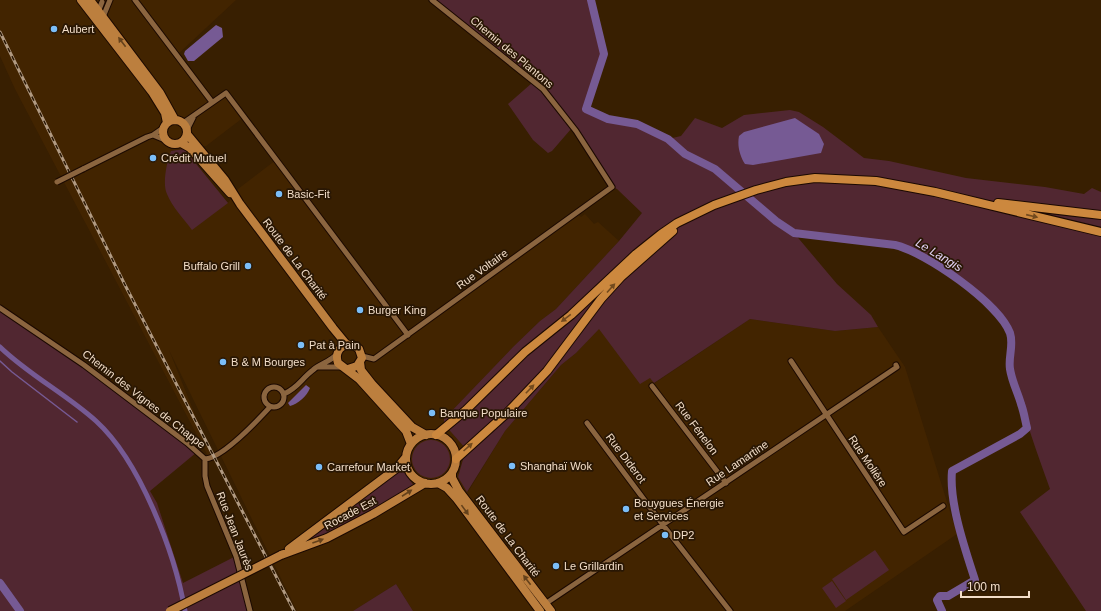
<svg xmlns="http://www.w3.org/2000/svg" width="1101" height="611" font-family="Helvetica,sans-serif">
<style>
.built{fill:#422400}
.green{fill:#512731}
.water{fill:#765a94}
.lines{fill:none;stroke-linecap:round;stroke-linejoin:round}
.stream{stroke:#765a94;stroke-width:1.5}
.canal{stroke:#765a94;stroke-width:5}
.river{stroke:#765a94;stroke-width:8}
.minor-casing{stroke:#1b0900;stroke-width:7}
.primary-casing{stroke:#1b0900;stroke-width:10}
.trunk-casing{stroke:#1b0900;stroke-width:10}
.minor{stroke:#8b653f;stroke-width:5}
.primary{stroke:#bc7f3e;stroke-width:8}
.trunk{stroke:#cc883e;stroke-width:8}
.rail-casing{stroke:#b19a82;stroke-width:3}
.rail{stroke:#291704;stroke-width:1.5;stroke-dasharray:4.5;stroke-linecap:butt}
.minor-bridge-casing{stroke:#1b0900;stroke-width:7;stroke-linecap:butt}
.primary-bridge-casing{stroke:#1b0900;stroke-width:10;stroke-linecap:butt}
.minor-bridge{stroke:#8b653f;stroke-width:5}
.primary-bridge{stroke:#bc7f3e;stroke-width:8}
.oneway{fill:#64411b}
.oneway2{fill:#724a1e}
.poi-dot{fill:#7bbef8;stroke:#291704;stroke-width:1.5}
.labels{text-anchor:middle;dominant-baseline:central;stroke-width:3.5;stroke-linejoin:round;paint-order:stroke}
.poi-label{font-size:11px;fill:#f2ddc8;stroke:#291704;text-anchor:start}
.street-label{font-size:11px;fill:#f2ddc8;stroke:#291704}
.water-label{font-size:12px;font-style:italic;fill:#e3d3f6;stroke:#291704}
</style>
<rect width="100%" height="100%" fill="#381f01"/>
<path class="built" d="M0,0H78L125,65L159,94L164,90L96,0H236L177,55L212,102L226,93L244,117L206,146L171,151L228,203L238,189L276,160L410,333L576,213L581,217L585,214L594,224L598,222L619,241L556,309L540,321L513,347L444,419L447,427L466,449L458,472L468,492L505,431L561,365L576,353L599,328L655,383L750,319L835,331L878,327L905,367L957,534L845,611H413L396,584L353,611H297L169,350L212,457L209,458L15,89L0,56Z"/>
<path class="green" d="M432,0H591L604,54L586,109L608,119L637,124L668,139L681,136L695,118L722,128L744,115L790,110L799,112L823,127L864,158L889,161L966,178L1045,187L1084,194L1092,188L1101,192V611H1086L1020,512L1050,489C1040,461 1030,434 1022,406C1018,394 1013,383 1010,371C1007,358 1015,345 1009,332C996,301 927,253 895,245L794,233L837,284L871,315L878,327L835,331L750,319L654,383L650,378L640,384L599,329L576,353L561,365L505,431L467,492L458,477L466,449L444,424V419L513,347L540,321L556,309L619,241L642,213L617,189L612,187L550,97Z
M532,83L549,98L571,129L552,151L548,153L533,140L508,104Z
M184,149L228,203L192,230C184,219 172,207 167,194C162,184 167,161 171,151Z
M0,308L84,365L197,452L150,491L157,503L183,583L236,556L250,611H0Z
M412 459a19 19 0 1 1 38 0a19 19 0 1 1-38 0Z
M401,468L414,486L381,507L313,542L310,536Z
M875,550L889,570L846,600L832,579Z
M832,581L846,601L836,608L822,588Z
M396,584L413,611H353Z"/>
<path class="water" d="M216,25L222,28L223,37L194,61H188L184,54L185,51Z
M795,118L819,134L824,144L821,153L753,165L745,164C740,156 737,146 739,136L744,132Z
M306,385L310,388C307,396 298,404 290,406L288,403Z"/>
<g class="lines">
<path class="stream" d="M0,361L12,372L77,422"/>
<path class="canal" d="M0,347C29,375 66,394 96,421C140,461 175,553 185,611"/>
<path class="river" d="M591,0L604,54L586,109L608,119L637,124L668,139L685,154L715,169L776,221L794,233L895,245C925,252 999,303 1010,333C1014,345 1008,357 1010,369C1012,382 1018,393 1021,404C1024,412 1025,420 1027,428L1020,434L952,471C949,503 965,549 975,580L948,596H940L937,600L942,611
M0,583L20,611"/>
<g class="minor-casing">
<path id="minor" d="M135,0L212,102
M98,12L102,2
M103,17L110,0
M183,123L226,93L408,335
M187,130L193,118
M153,135L163,128
M83,169L147,137L153,135L165,140
M0,308L84,365L187,443L205,459C223,458 258,420 270,407
M362,356L374,359L612,187L576,131L543,89L432,0
M791,361L904,532L943,506
M319,367H341
M652,386L726,483
M264 397a10 10 0 1 1 20 0a10 10 0 1 1-20 0Z
M284,394C299,387 301,379 313,370C321,363 330,362 337,354
M587,423L663,525L730,611
M205,459V476L207,486L236,556L250,611
M545,604L897,367L896,365"/>
</g>
<g class="primary-casing">
<path id="primary" d="M81,0L152,92L165,113L167,123
M90,0L160,93L175,120
M163 132a12 12 0 1 1 24 0a12 12 0 1 1-24 0Z
M187,134L225,180L240,204L333,328L347,345
M181,143L190,148L230,193
M360,362L361,370L372,384L412,427L426,435
M348,369L357,366L362,358L359,349C348,339 333,348 338,363L359,379L406,431L411,444
M406 459a25 25 0 1 1 50 0a25 25 0 1 1-50 0Z
M452,473V478L459,491L551,611
M438,483L447,488L457,499L540,611
M289,549L397,468L406,457
M281,555L327,538L373,514L425,483"/>
</g>
<g class="trunk-casing">
<path id="trunk" d="M998,203L1101,215
M436,435L466,410L525,352L571,315L636,254L661,234L677,223L714,205L756,190L786,182L815,178L876,181L935,192L1101,232
M456,459L508,412L547,371L601,299L621,277L673,231"/>
</g>
<use href="#minor" class="minor"/>
<use href="#primary" class="primary"/>
<use href="#trunk" class="trunk"/>
<g class="rail-casing">
<path id="rail" d="M0,32L125,285L294,611"/>
</g>
<use href="#rail" class="rail"/>
<g class="minor-bridge-casing">
<path id="minor-bridge" d="M57,182L83,169"/>
</g>
<g class="primary-bridge-casing">
<path id="primary-bridge" d="M170,611L281,555"/>
</g>
<use href="#minor-bridge" class="minor-bridge"/>
<use href="#primary-bridge" class="primary-bridge"/>
</g>
<defs><path id="oneway-solid" d="M-6-.8H1V-3.2L6.5 0L1 3.2V.8H-6Z"/></defs>
<g class="oneway">
<use href="#oneway-solid" transform="translate(122 42) rotate(-127)"/>
<use href="#oneway-solid" transform="translate(407 493) rotate(-33)"/>
<use href="#oneway-solid" transform="translate(465 510) rotate(54)"/>
<use href="#oneway-solid" transform="translate(318 541) rotate(-20)"/>
<use href="#oneway-solid" transform="translate(527 580) rotate(-127)"/>
</g>
<g class="oneway2">
<use href="#oneway-solid" transform="translate(1032 216) rotate(13)"/>
<use href="#oneway-solid" transform="translate(611 288) rotate(-48)"/>
<use href="#oneway-solid" transform="translate(566 318) rotate(143)"/>
<use href="#oneway-solid" transform="translate(530 389) rotate(-46)"/>
<use href="#oneway-solid" transform="translate(468 447) rotate(-42)"/>
</g>
<g class="poi-dot">
<circle cx="54" cy="29" r="4"/>
<circle cx="153" cy="158" r="4"/>
<circle cx="279" cy="194" r="4"/>
<circle cx="248" cy="266" r="4"/>
<circle cx="360" cy="310" r="4"/>
<circle cx="301" cy="345" r="4"/>
<circle cx="223" cy="362" r="4"/>
<circle cx="432" cy="413" r="4"/>
<circle cx="512" cy="466" r="4"/>
<circle cx="319" cy="467" r="4"/>
<circle cx="626" cy="509" r="4"/>
<circle cx="665" cy="535" r="4"/>
<circle cx="556" cy="566" r="4"/>
</g>
<g class="labels">
<g class="poi-label">
<text x="62" y="29">Aubert</text>
<text x="161" y="158">Crédit Mutuel</text>
<text x="287" y="194">Basic-Fit</text>
<text x="240" y="266" text-anchor="end">Buffalo Grill</text>
<text x="368" y="310">Burger King</text>
<text x="309" y="345">Pat à Pain</text>
<text x="231" y="362">B &amp; M Bourges</text>
<text x="440" y="413">Banque Populaire</text>
<text x="520" y="466">Shanghaï Wok</text>
<text x="327" y="467">Carrefour Market</text>
<text x="634" y="503">Bouygues Énergie<tspan x="634" dy="13">et Services</tspan></text>
<text x="673" y="535">DP2</text>
<text x="564" y="566">Le Grillardin</text>
</g>
<g class="street-label">
<text transform="translate(512 52) rotate(40)">Chemin des Plantons</text>
<text transform="translate(295 259) rotate(53)">Route de La Charité</text>
<text transform="translate(482 269) rotate(-36)">Rue Voltaire</text>
<text transform="translate(144 399) rotate(38)">Chemin des Vignes de Chappe</text>
<text transform="translate(697 428) rotate(53)">Rue Fénelon</text>
<text transform="translate(626 458) rotate(53)">Rue Diderot</text>
<text transform="translate(868 461) rotate(56)">Rue Molière</text>
<text transform="translate(737 463) rotate(-34)">Rue Lamartine</text>
<text transform="translate(350 513) rotate(-28)">Rocade Est</text>
<text transform="translate(235 531) rotate(69)">Rue Jean Jaurès</text>
<text transform="translate(508 536) rotate(53)">Route de La Charité</text>
</g>
<g class="water-label">
<text transform="translate(939 255) rotate(31)">Le Langis</text>
</g>
</g>
<path d="M961 591v6h68v-6" fill="none" stroke="#f2ddc8" stroke-width="2"/>
<text x="967" y="591" font-size="12" fill="#f2ddc8" stroke="#291704" stroke-width="3" paint-order="stroke">100 m</text>
</svg>
